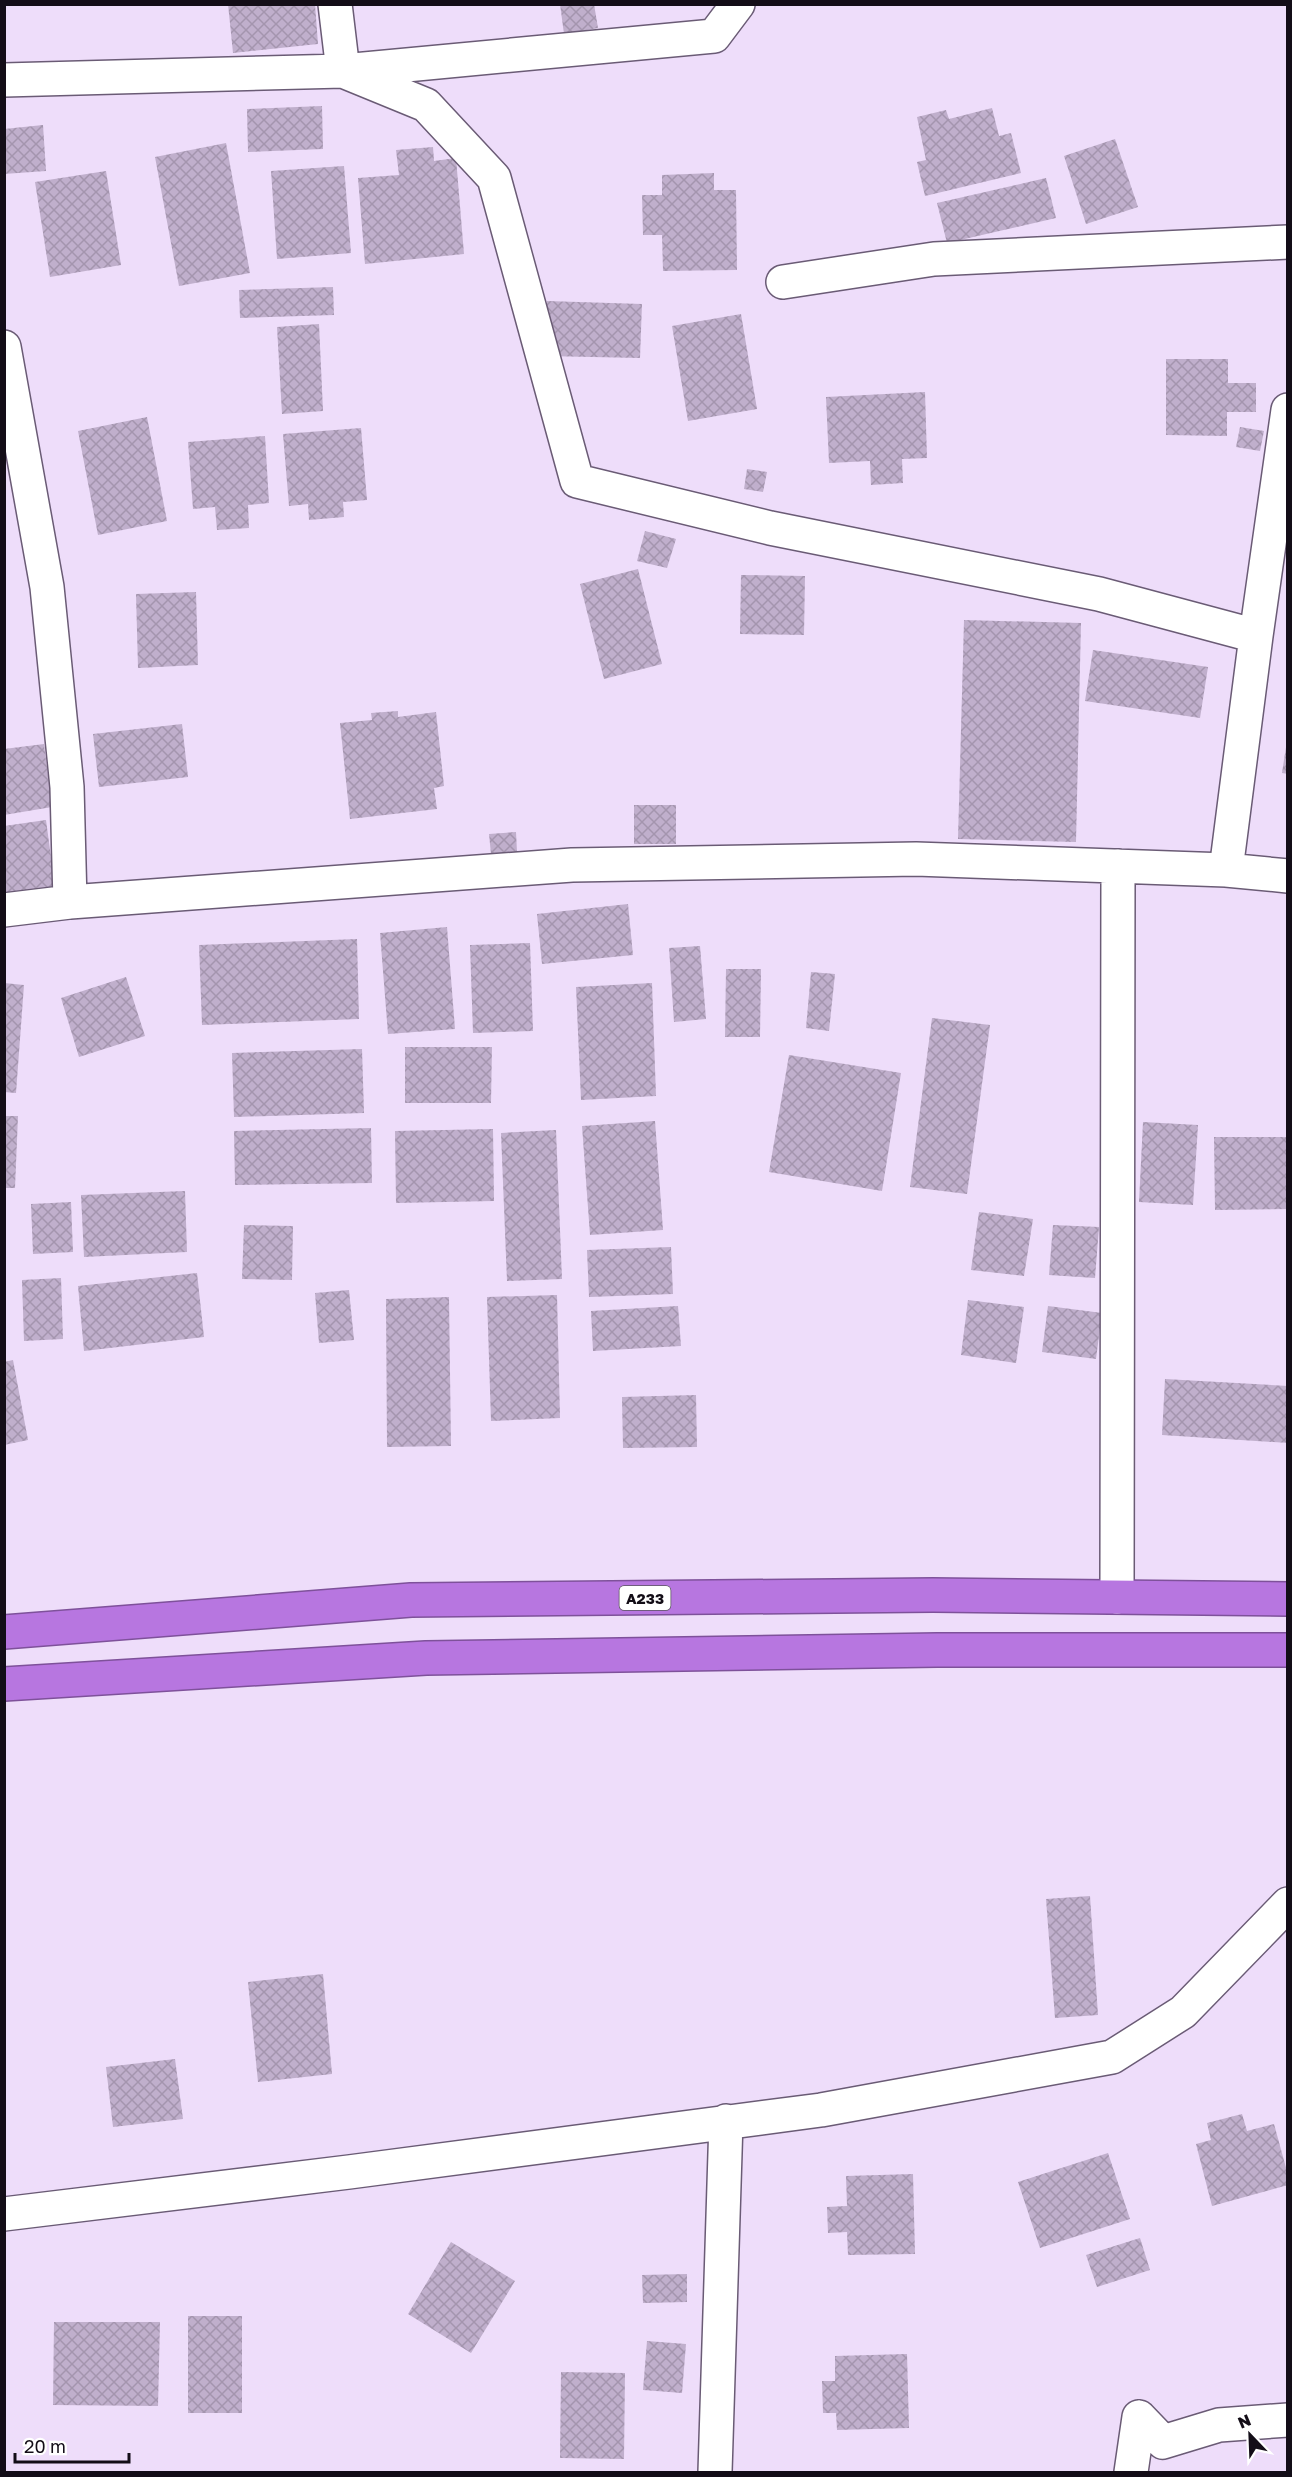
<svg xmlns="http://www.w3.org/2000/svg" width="1292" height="2477" font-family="'Golos Text',sans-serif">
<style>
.building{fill:url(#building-cross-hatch)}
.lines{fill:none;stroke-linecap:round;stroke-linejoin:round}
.street-casing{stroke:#6a5b75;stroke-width:36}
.highway-casing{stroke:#7e519a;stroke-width:36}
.street{stroke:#fff;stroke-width:33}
.highway{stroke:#b776e0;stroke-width:33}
.labels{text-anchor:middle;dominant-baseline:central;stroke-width:5;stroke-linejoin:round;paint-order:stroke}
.shield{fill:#fff;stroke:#5a565d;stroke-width:1.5}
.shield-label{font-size:15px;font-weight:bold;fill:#130d17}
</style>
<defs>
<pattern id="building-cross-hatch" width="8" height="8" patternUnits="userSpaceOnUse" patternTransform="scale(1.5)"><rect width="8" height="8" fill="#c0afcc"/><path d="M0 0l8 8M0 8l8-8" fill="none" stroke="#a495ae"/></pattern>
</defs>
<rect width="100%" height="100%" fill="#eeddfa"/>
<path class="building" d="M228,4H315L318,44L233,53Z
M560,4H594L598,28L564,34Z
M322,106L323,149L248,152L247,109Z
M992,108L999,136L1011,133L1021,173L925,196L917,162L926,160L917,117L946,110L949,119Z
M43,125L46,171L4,174V129Z
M1115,139L1138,207L1086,224L1064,156Z
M226,143L250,273L179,286L155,157Z
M433,147L434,161L456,158L464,254L365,264L358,178L399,175L396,150Z
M344,166L351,253L277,259L271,171Z
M106,171L121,265L50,277L35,182Z
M714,173V190H736L737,270L663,271L662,235H643L642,195H662V175Z
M1046,178L1056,218L947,243L937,203Z
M333,287L334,315L240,318L239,290Z
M547,301L642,304L640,358L545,356Z
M741,314L757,409L688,421L672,326Z
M319,324L323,411L282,414L277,327Z
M1166,359H1228V383H1256V412H1227V436L1166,435Z
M925,392L927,458L902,459L903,483L871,485L870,461L829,463L826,397Z
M147,417L167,521L98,535L78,431Z
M1240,427L1264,431L1260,451L1236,447Z
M361,428L367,500L343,502L344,517L309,520L308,504L289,506L283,434Z
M265,436L269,503L248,505L249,528L217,530L215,507L193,509L188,442Z
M747,469L767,472L763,492L744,489Z
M645,531L676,539L667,568L637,561Z
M638,569L662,664L604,679L580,584Z
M741,575L805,576L804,635L740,634Z
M196,592L198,665L138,668L136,594Z
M964,620L1081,623L1076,842L958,839Z
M1093,650L1208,667L1200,718L1085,701Z
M398,711V717L436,712L444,786L434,788L437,809L350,819L340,723L372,720L371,713Z
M182,724L188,777L99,787L93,734Z
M44,744L52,807L4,815V749Z
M1286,747H1288V774L1282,773Z
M634,805H676V844H634Z
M46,820L55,887L4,894V826Z
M516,832L517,852L491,854L489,834Z
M628,904L633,955L542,964L537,914Z
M447,927L455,1029L388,1034L380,933Z
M357,939L359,1019L202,1025L199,945Z
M530,943L533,1031L473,1033L470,945Z
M700,946L706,1019L674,1022L669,948Z
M726,969H761L760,1037H725Z
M811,972L835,974L829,1031L806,1028Z
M126,977L145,1036L79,1057L61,998Z
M4,983L24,985L16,1093L4,1092Z
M652,983L656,1096L581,1100L576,987Z
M932,1018L990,1025L967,1194L910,1187Z
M405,1047H492L491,1103H405Z
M362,1049L364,1113L234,1117L232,1053Z
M789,1055L901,1073L882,1191L769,1172Z
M4,1116H18L15,1188H4Z
M655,1121L663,1230L590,1235L582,1126Z
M1143,1122L1198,1125L1193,1205L1139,1202Z
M371,1128L372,1183L235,1185L234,1131Z
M493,1129L494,1201L396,1203L395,1131Z
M556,1130L562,1279L507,1281L501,1133Z
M1214,1137H1288V1209L1215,1210Z
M185,1191L187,1252L84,1257L81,1195Z
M71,1202L73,1252L33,1254L31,1204Z
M979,1212L1033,1219L1024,1276L971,1270Z
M244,1225L293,1226L292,1280L242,1279Z
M1053,1225L1099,1227L1095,1278L1049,1275Z
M671,1247L673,1294L589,1297L587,1250Z
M197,1273L204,1337L84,1351L78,1286Z
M61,1278L63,1339L24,1341L22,1280Z
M349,1290L354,1340L319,1343L315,1293Z
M557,1295L560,1418L491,1421L487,1297Z
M449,1297L451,1446L387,1447L386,1299Z
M968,1300L1024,1307L1016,1363L961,1355Z
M678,1306L681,1346L593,1351L591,1311Z
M1048,1306L1102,1313L1096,1359L1042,1352Z
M13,1360L28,1440L4,1445V1362Z
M1165,1379L1288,1386V1443L1162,1435Z
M696,1395L697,1447L623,1448L622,1397Z
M1090,1896L1098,2015L1055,2018L1046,1899Z
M323,1974L332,2074L258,2082L248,1982Z
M175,2059L183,2119L113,2127L106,2067Z
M1242,2114L1247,2131L1274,2124L1288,2175V2185L1212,2206L1196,2144L1211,2140L1207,2123Z
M1108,2153L1130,2219L1040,2248L1018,2182Z
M913,2174L915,2254L848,2255L847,2232L828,2233L827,2207L847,2206L846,2176Z
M1140,2238L1150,2270L1097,2287L1086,2255Z
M451,2242L515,2281L471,2353L408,2314Z
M687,2274V2302L643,2303L642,2275Z
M188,2316H242V2413H188Z
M54,2322H160L158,2406L53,2405Z
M647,2341L686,2344L682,2393L643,2390Z
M907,2354L909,2428L837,2430L836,2413H823L822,2381H835V2356Z
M561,2372L625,2373L624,2459L560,2458Z"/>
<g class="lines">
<g class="street-casing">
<path id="street" d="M335,4L343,71L426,105L494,178L577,481L770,528L1099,594L1256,636L1226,870
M4,80L343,71L714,36L738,4
M783,282L934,259L1288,242
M4,347L47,587L67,787L70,902
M1256,636L1288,410
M4,910L70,902L572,865L916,859L1226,870L1288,876
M1117,1597L1118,866
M4,2214L349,2172L821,2110L1112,2057L1183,2012L1288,1904
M1139,2417L1163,2442L1219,2425L1288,2420
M715,2472L726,2121
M1131,2472L1139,2417"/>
</g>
<g class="highway-casing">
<path id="highway" d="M4,1632L411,1600L933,1595L1288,1599
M4,1684L426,1658L937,1650H1288"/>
</g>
<use href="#street" class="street"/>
<use href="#highway" class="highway"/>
</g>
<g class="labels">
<rect class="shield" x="619.5" y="1586" width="51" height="24" rx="4.5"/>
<g class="shield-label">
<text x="645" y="1598">A233</text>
</g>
</g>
<rect width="1292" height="2477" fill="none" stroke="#130d17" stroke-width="12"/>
<g transform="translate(1250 2435) rotate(337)" stroke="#ffffff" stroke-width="4.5" paint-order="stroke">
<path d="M0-4.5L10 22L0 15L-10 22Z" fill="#130d17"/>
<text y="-9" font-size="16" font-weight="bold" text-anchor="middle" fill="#130d17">N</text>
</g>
<path d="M15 2453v9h114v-9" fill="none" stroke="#130d17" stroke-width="3"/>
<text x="24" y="2453" font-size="18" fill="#130d17" stroke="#ffffff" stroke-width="4.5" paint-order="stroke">20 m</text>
</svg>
